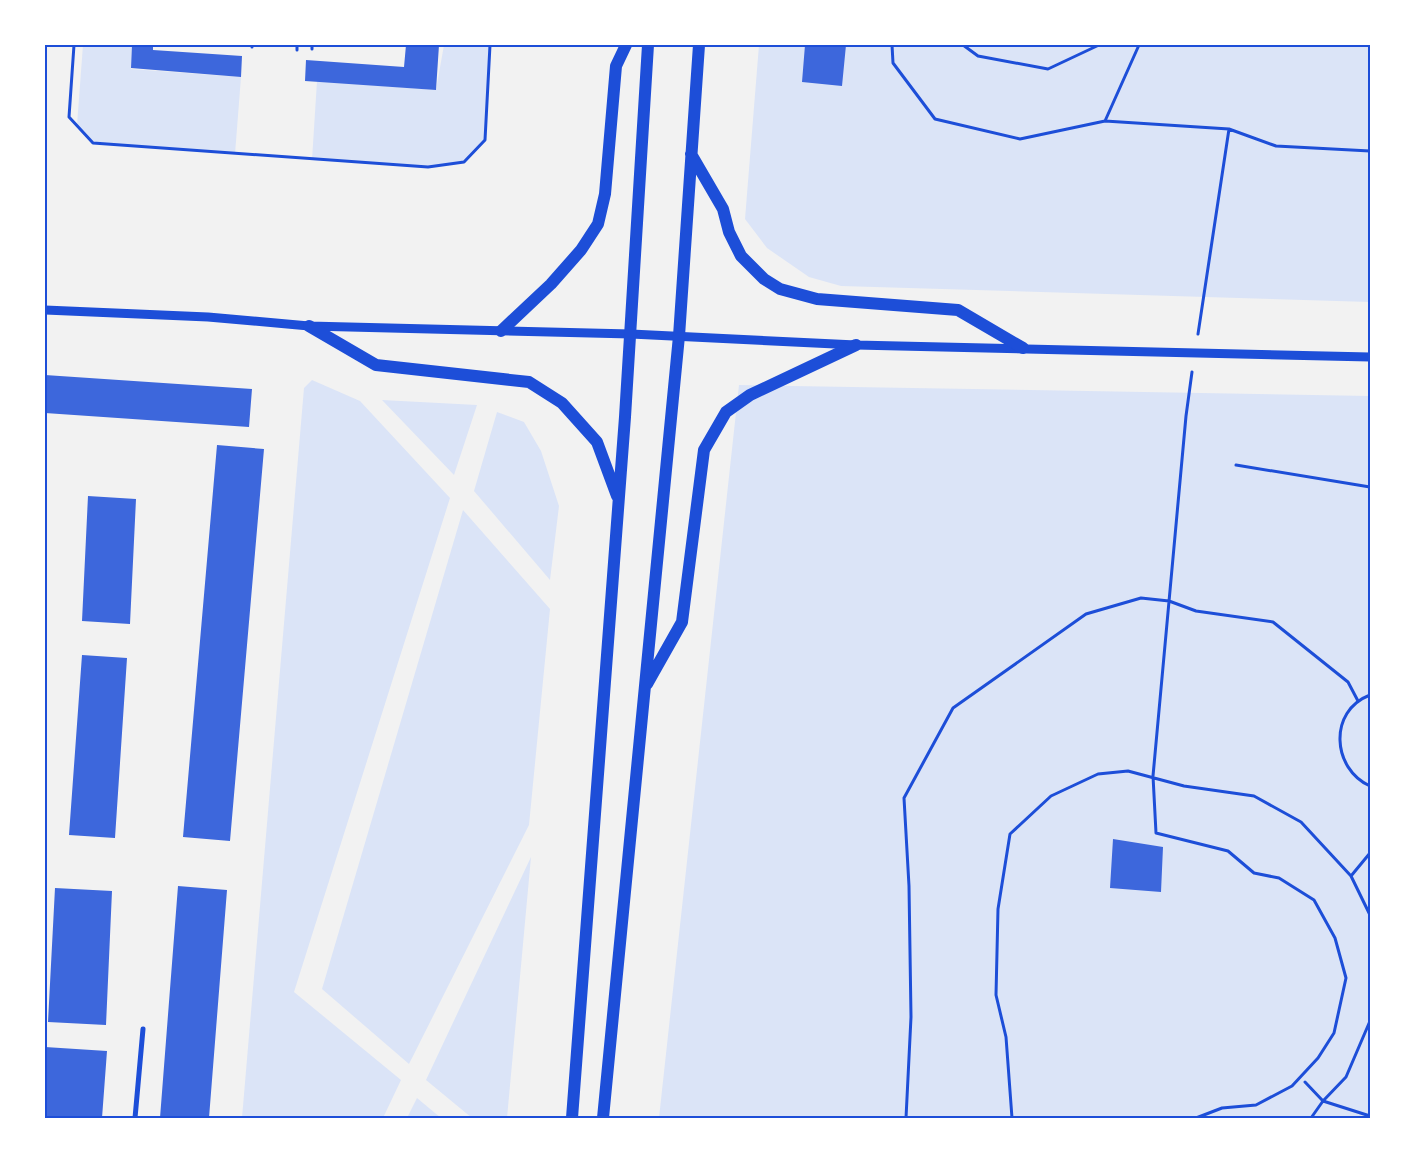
<svg xmlns="http://www.w3.org/2000/svg" width="1415" height="1163" font-family="Barlow,sans-serif">
<style>
.green{fill:#dbe4f7}
.building{fill:#3d67dc}
.lines{fill:none;stroke-linecap:round;stroke-linejoin:round}
.path{stroke:#1d4ed8;stroke-width:3}
.minor{stroke:#1d4ed8;stroke-width:5}
.tertiary{stroke:#1d4ed8;stroke-width:9}
.primary{stroke:#1d4ed8;stroke-width:12}
.neatline{fill:none;stroke:#1d4ed8;stroke-width:2}
</style>
<rect width="100%" height="100%" fill="#f2f2f2"/>
<path class="green" d="M83,45H132L131,69L241,77L235,154L93,143L77,125Z
M444,45H490L485,140L464,162L428,167L312,160L317,81L436,90Z
M759,45H1370V302L841,286L809,277L767,248L745,219Z
M312,380L360,401L450,498L294,992L401,1080L383,1118H242L304,388Z
M739,385L1370,396V1118H659Z
M382,400L477,405L454,475Z
M497,412L524,422L541,451L559,506L550,580L474,491Z
M463,510L550,609L529,825L409,1064L322,989Z
M531,857L507,1118H472L426,1080Z
M417,1098L441,1118H407Z"/>
<path class="building" d="M132,45H153V50L242,56L241,77L131,68Z
M406,45H439L436,90L305,81L306,60L404,67Z
M805,45H846L842,86L802,82Z
M45,375L252,389L249,427L45,413Z
M217,445L264,449L230,841L183,837Z
M88,496L136,499L130,624L82,621Z
M82,655L127,658L115,838L69,835Z
M1113,839L1163,847L1161,892L1110,888Z
M178,886L227,890L209,1118H160Z
M55,888L112,891L106,1025L48,1022Z
M45,1047L107,1051L102,1118H45Z"/>
<g class="lines">
<path class="path" d="M74,45L69,117L93,143L428,167L464,162L485,140L490,45
M892,45L893,63L935,119L1020,139L1105,121L1229,129L1276,146L1370,151
M963,45L978,56L1048,69L1099,45
M252,47V45
M312,49V45
M297,50V45
M1105,121L1139,45
M1198,334L1229,129
M1192,372L1186,416L1153,776L1156,833L1228,851L1254,873L1279,878L1314,900L1335,938L1346,978L1334,1033L1318,1058L1292,1086L1256,1105L1222,1108L1196,1118
M1236,465L1370,487
M1370,695C1328,711 1332,769 1370,786
M1351,876L1370,853
M1305,1082L1323,1101L1346,1077L1370,1021
M906,1118L911,1017L909,886L904,798L953,708L1086,614L1141,598L1169,601L1196,611L1273,622L1348,682L1358,701
M1012,1118L1006,1037L996,995L998,909L1010,834L1051,796L1098,774L1128,771L1184,786L1254,796L1301,822L1351,876L1370,915
M1311,1118L1323,1101L1370,1116"/>
<path class="minor" d="M135,1118L143,1029"/>
<path class="tertiary" d="M45,310L208,317L309,326L631,334L856,345L1370,357"/>
<path class="primary" d="M691,154L723,209L729,232L741,256L764,279L780,289L817,299L958,310L1023,348
M309,326L376,365L529,382L562,403L597,442L617,496
M501,331L551,284L581,250L598,224L605,194L616,66L626,45
M647,684L682,622L704,450L726,412L750,395L856,345
M572,1118L625,417L648,45
M603,1118L679,336L699,45"/>
</g>
<rect width="1415" height="1163" fill="none" stroke="#ffffff" stroke-width="92"/>
<rect x="46" y="46" width="1323" height="1071" class="neatline"/>
</svg>
